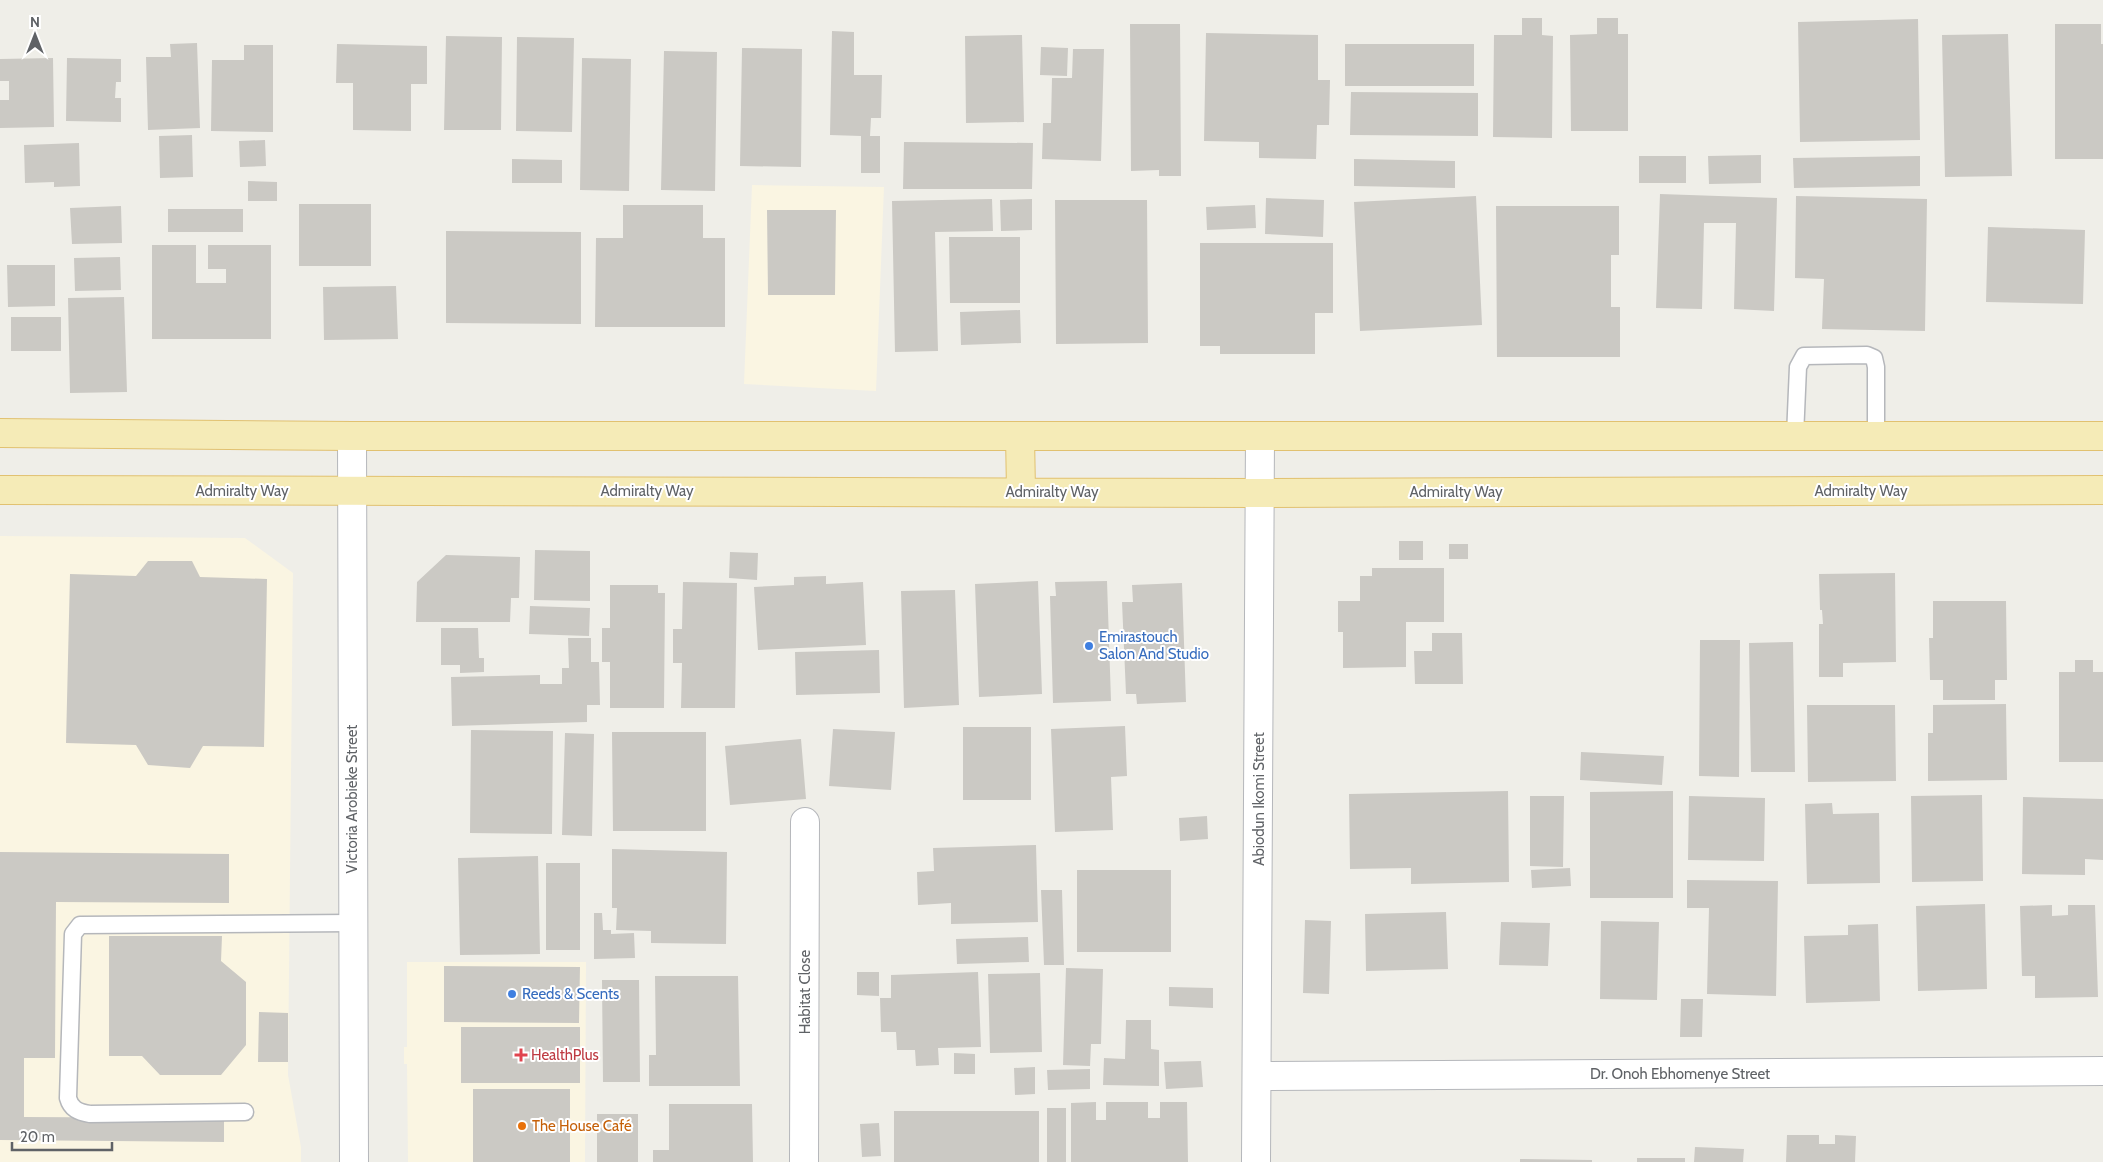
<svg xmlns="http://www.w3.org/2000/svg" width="2103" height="1162" viewBox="0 0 2103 1162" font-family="Cabin,sans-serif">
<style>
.commercial{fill:#faf5e2}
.building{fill:#cbc9c4}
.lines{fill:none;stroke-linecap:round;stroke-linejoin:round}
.service-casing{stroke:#b5b7bb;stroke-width:19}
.minor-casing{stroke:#b5b7bb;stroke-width:30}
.primary-casing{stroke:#e1c170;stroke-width:30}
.service{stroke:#fff;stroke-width:16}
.minor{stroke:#fff;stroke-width:28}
.primary{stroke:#f5ebb7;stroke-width:28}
.shop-dot{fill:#3f7fe0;stroke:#fff;stroke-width:2}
.health-dot{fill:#e0444e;stroke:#fff;stroke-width:2}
.food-dot{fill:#e8710a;stroke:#fff;stroke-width:2}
.labels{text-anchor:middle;stroke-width:4;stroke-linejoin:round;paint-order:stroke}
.street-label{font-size:15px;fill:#5f6266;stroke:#fff}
.shop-label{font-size:15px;fill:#366cbe;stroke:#fff;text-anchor:start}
.health-label{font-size:15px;fill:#be3a42;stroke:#fff;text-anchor:start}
.food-label{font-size:15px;fill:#c56008;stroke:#fff;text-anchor:start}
</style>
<rect width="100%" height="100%" fill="#efeee8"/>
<path class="commercial" d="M752,185L884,187L876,391L744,384Z
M0,536L245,538L293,573L288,1075L301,1147V1162H0Z
M407,962H586L585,1162H408L407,1064H404V1047H407Z"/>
<path class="building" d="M1522,18H1542V35L1553,36L1552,138L1493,137L1494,35H1522Z
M1597,18H1618V34H1628V131H1571L1570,35L1597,34Z
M1918,19L1920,140L1800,142L1798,22Z
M1130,24H1180L1181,176H1159V170L1131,171Z
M2055,24H2101V44H2103V159H2055Z
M832,31L854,32V75H882L881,118H871L870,136H880V173H861V136L830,135Z
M1206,33L1318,35V80H1330L1329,125H1317L1316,159L1259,158V142L1204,141Z
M2008,34L2012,176L1945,177L1942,35Z
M1022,35L1024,122L966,123L965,36Z
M446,36L502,37L501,130H444Z
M517,37L574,38L572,132L516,131Z
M197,43L200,128L148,130L146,57H171L170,44Z
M337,44L427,46V84H411V131L353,130V83H336Z
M1345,44H1474V86H1345Z
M244,45H273V132L211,131L212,60H244Z
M1041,47L1068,48L1067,76L1040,75Z
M742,48L802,49L801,167L740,166Z
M1073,49H1104L1101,161L1042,159L1043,123H1051L1052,78H1072Z
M664,51L717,52L715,191L661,190Z
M53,58L54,127L0,128V100H9V81H0V59Z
M67,58L121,59V82H116L115,98H121V122L66,121Z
M582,58L631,59L629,191L580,190Z
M1351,92L1478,93V136L1350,135Z
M192,135L193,177L160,178L159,136Z
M265,140L266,166L240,167L239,141Z
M904,142L1033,143L1032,189H903Z
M79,143L80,186L54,187V182L25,183L24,145Z
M1761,155V183L1709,184L1708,156Z
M1639,156H1686V183H1639Z
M1920,156V186L1794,188L1793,158Z
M512,159L562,160V183H512Z
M1354,159L1455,161V188L1354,186Z
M248,181L277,182V201H248Z
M1660,194L1777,198L1774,311L1734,309L1736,223H1704L1702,309L1656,308Z
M1476,196L1482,325L1360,331L1354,202Z
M1796,196L1927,199L1925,331L1822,329L1824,279L1795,278Z
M1266,198L1324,200L1323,237L1265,234Z
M992,199L993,231L935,232L938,351L895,352L892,201Z
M1032,199V230L1001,231L1000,200Z
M1055,200H1147L1148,343L1056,344Z
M299,204H371V266H299Z
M623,205H703V238H725V327H595L596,238H623Z
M1255,205L1256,228L1207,230L1206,207Z
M121,206L122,243L72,244L70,208Z
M1496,206H1619V255H1611V307H1620V357H1497Z
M168,209H243V232H168Z
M767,210H836L835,295H768Z
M1988,227L2085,230L2083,304L1986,302Z
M446,231L581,232V324L446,323Z
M949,237H1020V303H950Z
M1200,243H1333V313H1315V354H1220V346H1200Z
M152,245H196V283H226V269H208V245H271V339H152Z
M120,257L121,290L75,291L74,258Z
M7,265H55V306L8,307Z
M396,286L398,339L324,340L323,287Z
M124,297L127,392L70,393L68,298Z
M1020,310L1021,343L961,345L960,312Z
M11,317H61V351H11Z
M1399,541H1423V560H1399Z
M1449,544H1468V559H1449Z
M535,550L590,551V601L534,600Z
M730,552L758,553L757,580L729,578Z
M446,555L520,557L519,598H511L510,622H416L417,582Z
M148,561H192L200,577L267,579L264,747L203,746L190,768L148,765L136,745L66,743L70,574L136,576Z
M1372,568H1444V622H1406V667L1343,668V632H1338V601H1360V576H1372Z
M1895,573L1896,662L1843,663V677H1819V624H1823L1822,610H1820L1819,574Z
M826,576V584L863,582L866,645L758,650L754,587L794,585V577Z
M1038,581L1042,694L979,697L975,584Z
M1107,581L1111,701L1053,703L1050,596H1056L1055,582Z
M683,582L737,583L735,708H681L682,663H673V629H682Z
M1182,583L1186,702L1137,704L1136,694H1126L1122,602H1133L1132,585Z
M610,585H658V593H665L664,708H610V662H602V628H610Z
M955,590L959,705L904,708L901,591Z
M1933,601H2006L2007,680H1995V700H1943V680H1930L1929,638H1933Z
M530,606L590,608L589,636L529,634Z
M441,628H478L479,658H484V672L460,673V665H441Z
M1432,633H1462L1463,684H1415L1414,651H1432Z
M568,638H591V662H599L600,705H587V722L452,726L451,677L540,675V684H562V668H569Z
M1700,640H1740L1739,777L1699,776Z
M1793,642L1795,772H1751L1749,643Z
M879,650L880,693L796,695L795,652Z
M2075,660H2093V672H2103V762H2059V672H2075Z
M2006,704L2007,780L1928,781V733H1933V705Z
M1807,705H1895L1896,781L1808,782Z
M1125,726L1127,776L1111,777L1113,830L1055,832L1051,729Z
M963,727H1031V800H963Z
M833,729L895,732L891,790L829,786Z
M471,730L553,731L552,834L470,833Z
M612,732H706V831H613Z
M565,733L594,734L592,836L562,835Z
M801,739L806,799L730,805L725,746Z
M1581,752L1664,756L1662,785L1580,780Z
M1508,791L1509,882L1411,884V868L1350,869L1349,794Z
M1673,791V898H1590V792Z
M1982,795L1983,881L1912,882L1911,796Z
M1530,796H1564L1563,867L1530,866Z
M1689,796L1765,798L1764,861L1688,860Z
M2023,797L2103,799V860L2085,859V875L2022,874Z
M1832,803L1833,814L1879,813L1880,883L1807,884L1805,804Z
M1207,816L1208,839L1180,841L1179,818Z
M1036,845L1038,922L951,924V903L918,905L917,872L934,871L933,848Z
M612,849L727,852L726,944L651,943V931L616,930L617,908H612Z
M0,852L229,854V903L56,902L55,1058H24V1117L224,1118V1142L0,1140Z
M538,856L540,954L460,955L458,858Z
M546,863H580V950H546Z
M1570,868L1571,886L1532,888L1531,870Z
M1077,870H1171V952H1077Z
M1687,880L1778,881L1776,996L1707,994L1709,908H1687Z
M1041,890H1062L1064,965H1044Z
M1985,904L1987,989L1918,991L1916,906Z
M2052,905V916L2068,915V905H2095L2098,997L2035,998V976H2022L2020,906Z
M1446,912L1448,969L1366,971L1365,914Z
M594,913H602L603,930H611V934L634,933L635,958L594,959Z
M1305,920L1331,921L1329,994L1303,993Z
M1601,921L1659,922L1657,1000L1600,999Z
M1501,922L1550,923L1548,966L1499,965Z
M1878,924L1880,1001L1806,1003L1804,936L1848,935V925Z
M109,936H222L221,961L246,982V1045L221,1075H160L142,1056H109Z
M1028,937L1029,962L957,964L956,939Z
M444,966L580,967L579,1023L444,1022Z
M1066,968L1103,969L1101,1044H1091L1090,1066L1063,1065Z
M857,972H879V996L857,995Z
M978,972L981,1047L938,1048L939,1065L916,1066L915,1050H897L896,1032H881L880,998H891V975Z
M1040,973L1042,1052L990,1053L988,974Z
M655,976H738L740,1086H649V1055H656Z
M602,980H639L640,1082H603Z
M1169,987L1213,988V1008L1169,1006Z
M1681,999H1703L1702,1037H1680Z
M259,1012L288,1013V1062H258Z
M1126,1020H1151V1049L1159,1050V1086L1103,1085L1104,1058L1125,1059Z
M461,1027H580V1083H461Z
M954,1053L975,1054V1074H954Z
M1201,1061L1203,1087L1166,1089L1164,1062Z
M1035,1067V1094L1015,1095L1014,1068Z
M1090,1069V1089L1048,1090L1047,1070Z
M473,1089H570V1162H473Z
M1096,1102V1120H1106V1102H1148V1118H1160V1102H1187L1188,1162H1071V1103Z
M669,1104H752L753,1162H653V1150H669Z
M1047,1108H1066V1162H1047Z
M894,1111H1039V1162H894Z
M597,1114H638V1162H597Z
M879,1123L881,1156L862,1157L860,1124Z
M1787,1135H1819V1144H1835V1135L1856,1136L1855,1162H1786Z
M1695,1147L1744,1149L1743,1162H1694Z
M1637,1158H1685V1162H1637Z
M1520,1159L1592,1160V1162H1520Z"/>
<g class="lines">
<g class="service-casing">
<path id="service" d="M1795,436L1798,367L1804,356L1867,355L1874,358L1876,367V436
M245,1112L90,1114C78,1112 71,1109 68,1098L73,934L80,925L352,923"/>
</g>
<g class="minor-casing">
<path id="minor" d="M352,436L354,1162
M1257,1076L2103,1071
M804,1162L805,822
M1256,1162L1260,436"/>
</g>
<g class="primary-casing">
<path id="primary" d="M0,433L352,436H2103
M1020,436L1021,491
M0,490L1260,493L2103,490"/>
</g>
<use href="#service" class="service"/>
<use href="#minor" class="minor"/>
<use href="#primary" class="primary"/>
</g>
<g class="shop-dot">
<circle cx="1089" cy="646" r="5"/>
<circle cx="512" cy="994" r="5"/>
</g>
<path class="health-dot" d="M518.5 1047.5h5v5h5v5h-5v5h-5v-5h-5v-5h5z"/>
<circle class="food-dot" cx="522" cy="1126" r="5"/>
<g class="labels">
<g class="street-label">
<text x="242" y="496">Admiralty Way</text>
<text x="647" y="496">Admiralty Way</text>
<text x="1861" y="496">Admiralty Way</text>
<text x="1052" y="497">Admiralty Way</text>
<text x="1456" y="497">Admiralty Way</text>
<text transform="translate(352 799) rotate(-90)" y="5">Victoria Arobieke Street</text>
<text transform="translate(1259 799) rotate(-90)" y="5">Abiodun Ikomi Street</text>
<text transform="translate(805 992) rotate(-90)" y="5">Habitat Close</text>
<text x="1680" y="1079">Dr. Onoh Ebhomenye Street</text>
</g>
<g class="shop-label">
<text x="1099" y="642">Emirastouch<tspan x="1099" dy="17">Salon And Studio</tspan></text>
<text x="522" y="999">Reeds &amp; Scents</text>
</g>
<g class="health-label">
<text x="531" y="1060">HealthPlus</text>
</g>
<g class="food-label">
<text x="532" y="1131">The House Café</text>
</g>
</g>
<g transform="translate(35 35)" stroke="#ffffff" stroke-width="4" paint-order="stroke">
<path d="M0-4L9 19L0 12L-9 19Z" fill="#5f6266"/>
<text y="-8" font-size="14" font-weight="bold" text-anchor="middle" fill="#5f6266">N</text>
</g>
<path d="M12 1142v8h100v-8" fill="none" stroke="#5f6266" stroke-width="2.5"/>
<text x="20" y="1142" font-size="15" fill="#5f6266" stroke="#ffffff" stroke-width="4" paint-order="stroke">20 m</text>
</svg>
